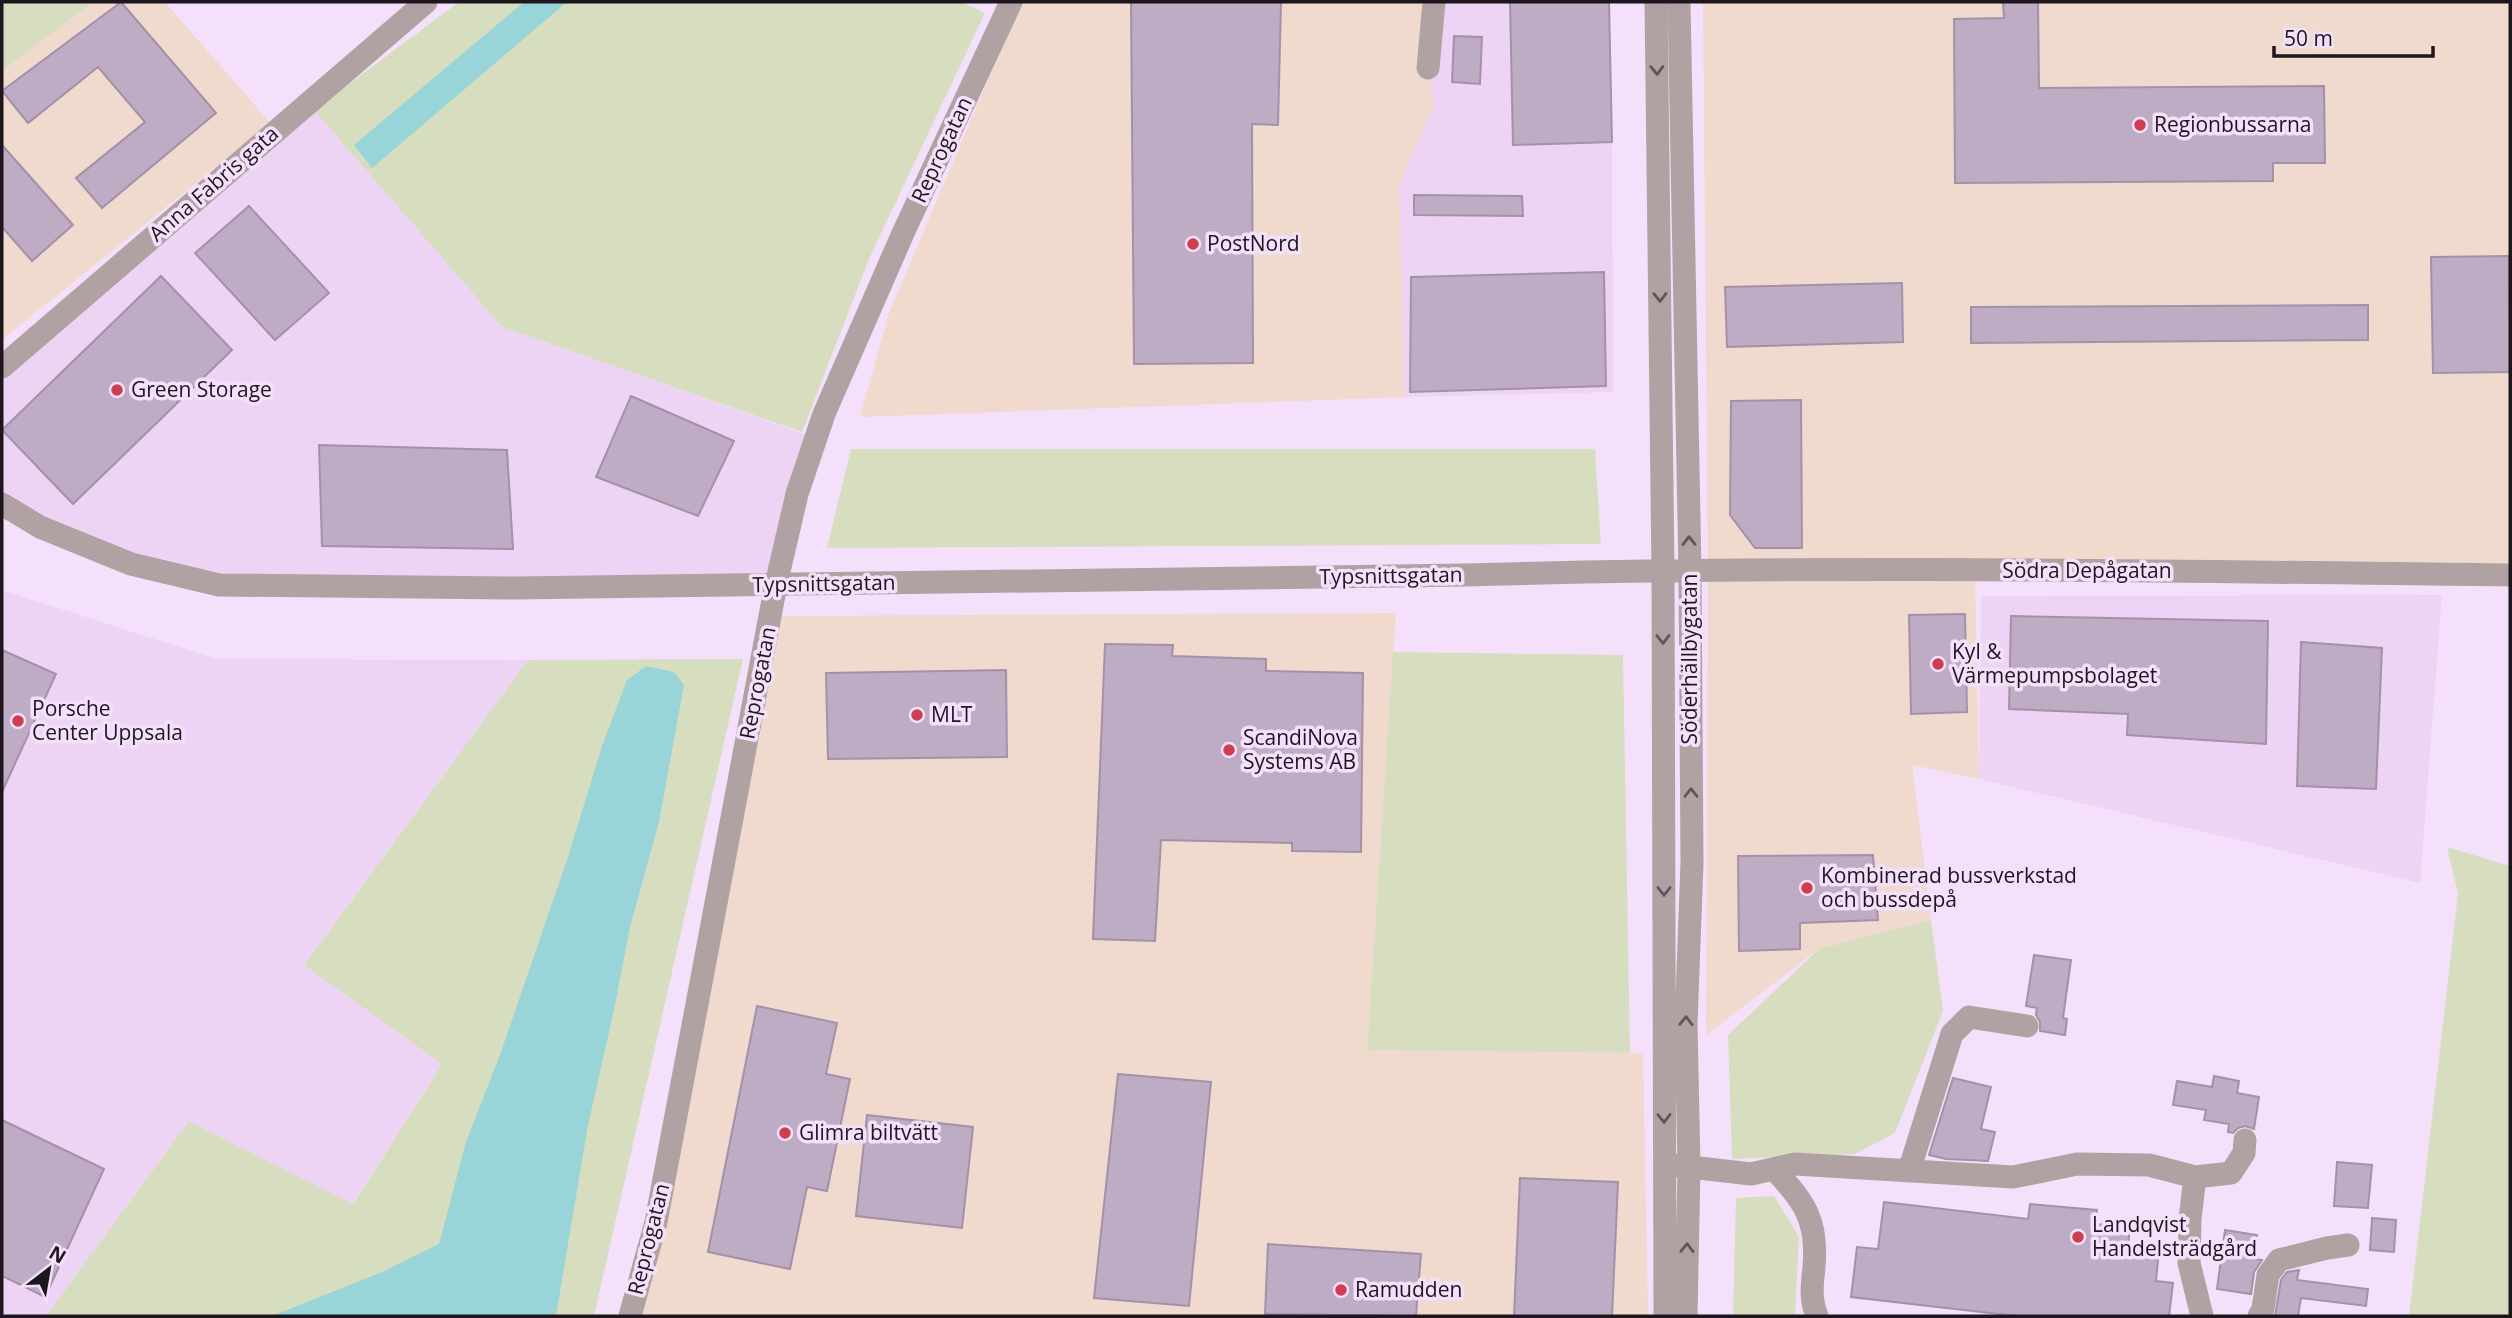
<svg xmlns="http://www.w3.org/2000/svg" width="2512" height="1318" viewBox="0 0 2512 1318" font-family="'Open Sans',sans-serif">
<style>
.built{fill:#edd4f4}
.industrial{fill:#f0d9cd}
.green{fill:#d7debf}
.water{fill:#99d4d8}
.building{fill:#beabc4;stroke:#a491a9;stroke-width:2}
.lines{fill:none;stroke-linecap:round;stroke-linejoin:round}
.minor{stroke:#b0a1a3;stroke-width:23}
.oneway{stroke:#5f555a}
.poi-dot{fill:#ce3d50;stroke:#f4e0fa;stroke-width:2.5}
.labels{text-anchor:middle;stroke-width:7;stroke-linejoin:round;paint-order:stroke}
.poi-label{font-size:21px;fill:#1d161f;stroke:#f4e0fa;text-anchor:start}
.street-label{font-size:21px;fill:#1d161f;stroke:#f4e0fa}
</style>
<rect width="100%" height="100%" fill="#f4e0fa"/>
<path class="built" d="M1434,2H1609L1612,142L1613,392L1405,397L1399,185L1434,105L1428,68Z
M314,110L502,327L816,438L776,584L219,585L2,504V367Z
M2,590L217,659L528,660L304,964L442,1064L352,1204L189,1121L46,1316H2Z
M2442,595L2420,883L1979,779L1981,596Z"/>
<path class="industrial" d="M93,2H165L270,123L2,340V71Z
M1021,2H1434L1428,68L1434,105L1399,185L1405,397L860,417L889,313Z
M1703,2H2510V576L1975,573L1979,779L1912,765L1931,920L1819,949L1706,1035L1708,571Z
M1396,613L1367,1050L1643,1053L1648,1316H630L770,616Z"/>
<path class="green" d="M2,2H93L2,71Z
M459,2H961L985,13L869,259L802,432L502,327L314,110Z
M851,449H1595L1601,544L827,548Z
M1393,652L1623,655L1630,1053L1367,1050Z
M743,659L594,1316H46L189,1121L353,1204L442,1064L304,965L528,660Z
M2447,847L2510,866V1316H2409L2458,894Z
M1931,920L1943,1011L1895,1133L1855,1154L1732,1159L1728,1035L1819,949Z
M1774,1196L1799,1237L1795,1316H1733L1736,1198Z"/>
<path class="water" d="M524,2H567L372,168L354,145Z
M646,666L674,672L684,685L659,822L630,927L614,1010L588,1125L556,1316H272L382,1272L439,1244L466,1142L501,1052L568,857L602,746L627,680Z"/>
<path class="building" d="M121,2L216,113L102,208L76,178L145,122L98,67L28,123L2,91Z
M1131,2H1281L1278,125L1252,124L1253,363L1134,364Z
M1510,2H1609L1612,142L1513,145Z
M2003,2H2038L2039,88L2324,86L2325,163H2273V181L1955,183L1954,19L2004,18Z
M1454,36L1482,37L1480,84L1452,82Z
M2,145L73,225L32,261L2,227Z
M1414,195L1522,196L1523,216L1414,215Z
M249,206L329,293L275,340L195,253Z
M2509,256L2510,372L2433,373L2431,257Z
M1604,272L1606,386L1410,392L1411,277Z
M161,276L232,350L73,504L2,430Z
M1902,283L1903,342L1727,347L1725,287Z
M2368,305V340L1971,343V307Z
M631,396L734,441L698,516L596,477Z
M1801,400L1802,548H1755L1730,515L1731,401Z
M319,445L507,450L513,549L322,546Z
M1965,614L1967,712L1911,714L1909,615Z
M2011,616L2268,621L2266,744L2127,735L2128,714L2009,709Z
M2301,642L2382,648L2376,789L2297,786Z
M1105,644L1173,645L1172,656L1266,659V671L1363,673L1361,852L1292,851V843L1161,840L1155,941L1093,939Z
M2,650L56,674L2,792Z
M1006,670L1007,757L828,759L826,673Z
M1873,855L1878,920L1800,923V949L1739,951L1738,856Z
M2034,955L2071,960L2063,1018L2067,1019L2065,1035L2040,1031V1022L2036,1015L2037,1008L2026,1006Z
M757,1006L837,1023L826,1074L850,1079L827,1191L807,1187L790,1269L708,1252Z
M1118,1074L1211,1082L1189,1306L1094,1298Z
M2214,1076L2239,1081L2237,1093L2259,1097L2254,1129L2245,1126L2238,1128L2233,1133L2228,1132L2229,1124L2204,1120L2206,1110L2173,1105L2177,1081L2212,1087Z
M1953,1078L1991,1087L1981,1129L1995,1132L1988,1161L1946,1159L1929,1155Z
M867,1115L973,1127L962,1228L856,1216Z
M2,1120L104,1169L45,1297L2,1276Z
M2337,1162L2372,1165L2368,1208L2334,1206Z
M1520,1178L1618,1182L1612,1316H1514Z
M1884,1202L2028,1219L2030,1204L2097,1210L2096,1224L2130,1227L2128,1246L2159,1249L2156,1281L2173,1283L2169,1316H2016L1851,1297L1857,1247L1878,1249Z
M2372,1218L2396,1220L2394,1252L2370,1250Z
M2225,1230L2257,1235L2254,1259L2262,1260L2254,1272L2251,1294L2217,1289Z
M1268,1244L1421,1254L1416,1316L1265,1314Z
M2299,1270L2297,1280L2368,1289L2366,1306L2301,1298L2298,1316H2275L2281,1280L2287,1272Z"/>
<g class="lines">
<path class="minor" d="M1656,2L1663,571L1665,1316
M1679,2L1690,571L1692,863L1686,1024L1689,1167L1686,1316
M1428,68L1434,2
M2,367L426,2
M2,504L40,527L131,564L219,585L515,588L1465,575C1813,565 2162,571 2510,575
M1673,1165L1751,1174L1795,1164L2013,1177L2077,1164L2149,1165L2195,1177L2231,1173L2244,1153L2245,1140
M1774,1169C1805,1203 1818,1220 1814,1267C1812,1285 1810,1299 1817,1316
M1909,1171L1952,1034L1969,1017L2027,1026
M2195,1177L2190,1219L2189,1263L2202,1316
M630,1316L656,1222L776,584L797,494L824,414L904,231L1011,2
M2259,1316L2263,1309L2268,1275L2279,1260L2327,1248L2348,1245"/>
</g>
<defs><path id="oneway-chevron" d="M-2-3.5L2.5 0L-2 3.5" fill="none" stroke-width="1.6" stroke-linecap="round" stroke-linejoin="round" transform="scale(1.75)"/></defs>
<g class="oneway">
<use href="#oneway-chevron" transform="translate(1657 70) rotate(89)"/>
<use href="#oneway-chevron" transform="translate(1660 297) rotate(89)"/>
<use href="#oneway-chevron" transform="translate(1689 541) rotate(-91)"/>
<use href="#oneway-chevron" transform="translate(1663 639) rotate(90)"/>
<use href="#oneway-chevron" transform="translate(1691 793) rotate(-90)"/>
<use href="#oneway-chevron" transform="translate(1664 891) rotate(90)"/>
<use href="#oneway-chevron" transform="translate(1686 1021) rotate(-89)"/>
<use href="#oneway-chevron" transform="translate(1664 1118) rotate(89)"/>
<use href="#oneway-chevron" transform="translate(1687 1248) rotate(-89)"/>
</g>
<g class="poi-dot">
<circle cx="2140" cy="125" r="7"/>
<circle cx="1193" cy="244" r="7"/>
<circle cx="117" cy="390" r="7"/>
<circle cx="1938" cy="664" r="7"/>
<circle cx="917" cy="715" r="7"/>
<circle cx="18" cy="721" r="7"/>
<circle cx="1229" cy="750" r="7"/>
<circle cx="1807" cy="888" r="7"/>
<circle cx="785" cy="1133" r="7"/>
<circle cx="2078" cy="1237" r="7"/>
<circle cx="1341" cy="1290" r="7"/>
</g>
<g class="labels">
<g class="poi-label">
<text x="2154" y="132">Regionbussarna</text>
<text x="1207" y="251">PostNord</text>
<text x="131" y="397">Green Storage</text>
<text x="1952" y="659">Kyl &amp;<tspan x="1952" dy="24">Värmepumpsbolaget</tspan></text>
<text x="32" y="716">Porsche<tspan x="32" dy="24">Center Uppsala</tspan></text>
<text x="931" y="722">MLT</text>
<text x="1243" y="745">ScandiNova<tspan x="1243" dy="24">Systems AB</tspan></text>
<text x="1821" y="883">Kombinerad bussverkstad<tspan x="1821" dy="24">och bussdepå</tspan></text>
<text x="799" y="1140">Glimra biltvätt</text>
<text x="2092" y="1232">Landqvist<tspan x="2092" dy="24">Handelsträdgård</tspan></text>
<text x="1355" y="1297">Ramudden</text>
</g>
<g class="street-label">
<text transform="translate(942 150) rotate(-65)" y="7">Reprogatan</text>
<text transform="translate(214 184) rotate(-41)" y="7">Anna Fabris gata</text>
<text x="2087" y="578">Södra Depågatan</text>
<text transform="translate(1391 576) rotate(-1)" y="7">Typsnittsgatan</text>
<text transform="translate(824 584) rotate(-1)" y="7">Typsnittsgatan</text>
<text transform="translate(1690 659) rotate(-90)" y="7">Söderhällbygatan</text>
<text transform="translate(758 683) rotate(-79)" y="7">Reprogatan</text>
<text transform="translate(649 1239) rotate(-76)" y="7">Reprogatan</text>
</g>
</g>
<rect width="2512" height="1318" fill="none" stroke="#1d161f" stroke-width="7"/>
<g transform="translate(49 1269) rotate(31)" stroke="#f4e0fa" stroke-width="5" paint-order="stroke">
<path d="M0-5L12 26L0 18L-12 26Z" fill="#1d161f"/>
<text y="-10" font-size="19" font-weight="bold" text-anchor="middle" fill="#1d161f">N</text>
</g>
<path d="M2274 46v10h159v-10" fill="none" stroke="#1d161f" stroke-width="3.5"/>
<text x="2284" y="46" font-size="21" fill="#1d161f" stroke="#f4e0fa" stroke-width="5" paint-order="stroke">50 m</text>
</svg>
